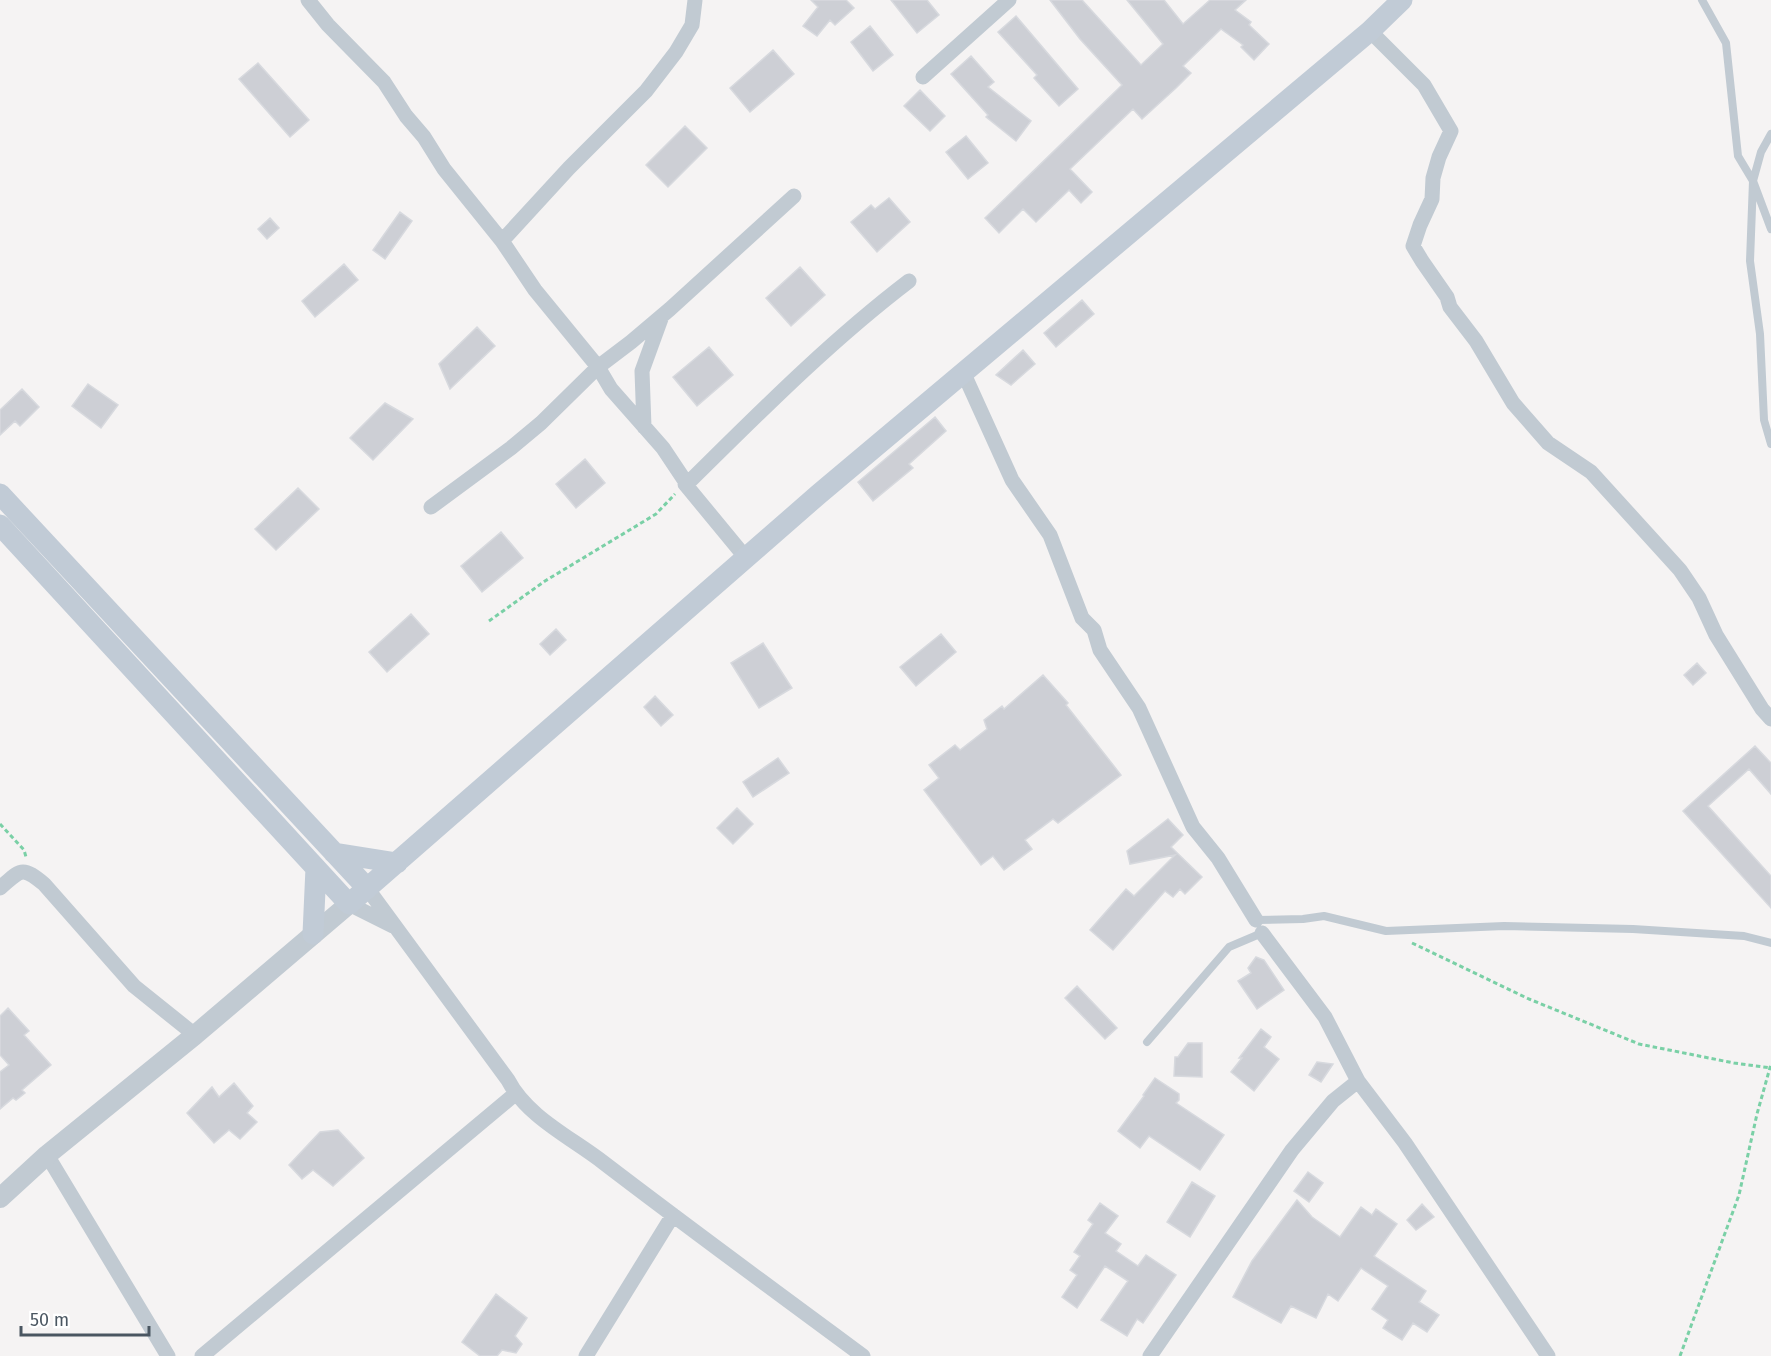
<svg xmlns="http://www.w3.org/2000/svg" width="1771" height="1356" viewBox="0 0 1771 1356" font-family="'Fira Sans',sans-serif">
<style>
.building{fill:#cdcfd5;stroke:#d7d9de;stroke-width:1.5}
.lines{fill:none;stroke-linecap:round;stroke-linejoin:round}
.path{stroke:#7ad0a6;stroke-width:3;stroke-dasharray:4.5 3;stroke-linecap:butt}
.service{stroke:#c1cad2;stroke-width:8}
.minor{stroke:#c1cad2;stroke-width:15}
.tertiary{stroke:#c1cad2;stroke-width:20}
.secondary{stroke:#c1cbd6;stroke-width:21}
</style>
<rect width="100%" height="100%" fill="#f5f3f3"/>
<path class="building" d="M811,0H846L854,8L835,25L830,20L817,36L803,26L818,7Z
M891,0H927L939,15L917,33Z
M1050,0H1082L1141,65L1163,44L1127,0H1164L1183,24L1210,0H1246L1235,10L1251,22L1249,25L1269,44L1254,60L1241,47L1243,45L1221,29L1183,66L1191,73L1176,88L1142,119L1133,109L1070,169L1092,192L1081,203L1069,190L1036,222L1023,209L999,233L985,218L1122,85L1080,39Z
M1016,16L1078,89L1059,106L1034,78L1037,75L998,32Z
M870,26L893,55L873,71L851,42Z
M773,50L794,74L750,112L730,88Z
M971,56L994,82L988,87L1031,121L1016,141L986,117L988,115L951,74Z
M258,63L309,120L290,137L239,79Z
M920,90L945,116L930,131L904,106Z
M685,126L707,148L668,187L646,165Z
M966,136L988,163L968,179L946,152Z
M889,198L910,222L877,252L851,222L871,205L875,209Z
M400,212L412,221L385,259L373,250Z
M270,218L279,228L267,239L258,229Z
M344,264L358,280L315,317L302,301Z
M800,267L825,295L791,326L766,298Z
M1082,300L1094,314L1056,347L1044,333Z
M477,327L495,346L450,389L439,364Z
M709,347L733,375L697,406L673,377Z
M1023,350L1035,364L1011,385L996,375Z
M88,384L118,405L101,428L72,406Z
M22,389L39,407L20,426L15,421L0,435V410Z
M385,403L413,419L373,460L350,438Z
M935,417L946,431L909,464L913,468L873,501L858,482Z
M585,459L605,483L576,508L556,484Z
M298,488L319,509L276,550L255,529Z
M501,532L523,558L482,592L461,566Z
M411,614L429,634L387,672L369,652Z
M556,629L566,640L550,655L540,644Z
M941,634L956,652L916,686L900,667Z
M763,643L792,688L759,708L731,663Z
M1697,663L1706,673L1693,685L1684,675Z
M1043,675L1068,703L1066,705L1121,775L1058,823L1053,819L1025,840L1032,849L1004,870L993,856L981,865L924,790L939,778L929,765L955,745L960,750L987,729L984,720L1002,706L1004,709Z
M655,696L673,715L661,726L644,707Z
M1755,746L1771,763V794L1749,769L1708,806L1771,876V908L1683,811Z
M778,758L789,773L753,797L743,782Z
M737,808L753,824L733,844L717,828Z
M1168,819L1183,835L1171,847L1202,877L1185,894L1180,889L1173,897L1165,891L1113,950L1090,930L1126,889L1134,896L1175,855L1130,864L1127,851Z
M1256,957L1264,960L1284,990L1257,1009L1238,981L1251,973L1248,968Z
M1077,986L1117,1028L1105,1039L1065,998Z
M8,1008L29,1031L24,1035L51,1065L22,1090L25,1093L16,1100L13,1098L0,1109V1072L9,1065L0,1055V1016Z
M1261,1029L1271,1037L1264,1047L1279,1059L1254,1091L1231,1072L1242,1058H1239Z
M1188,1043H1202V1077L1174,1076L1175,1057H1178Z
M1317,1062L1333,1064L1321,1082L1309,1075Z
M1155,1078L1179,1094V1100L1176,1103L1224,1135L1200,1170L1149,1136L1140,1148L1118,1131L1144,1096L1143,1095Z
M234,1083L253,1106L247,1113L257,1122L240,1139L229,1130L214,1143L187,1113L212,1087L219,1097Z
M338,1130L364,1158L333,1186L313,1170L302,1179L289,1165L320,1132Z
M1308,1172L1323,1183L1309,1202L1294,1191Z
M1192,1182L1215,1196L1190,1237L1167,1222Z
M1297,1200L1312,1217L1340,1237L1361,1207L1372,1215L1376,1209L1397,1224L1374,1256L1426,1291L1419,1302L1439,1315L1427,1332L1413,1323L1402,1340L1383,1328L1388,1320L1372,1309L1388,1286L1361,1268L1338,1301L1328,1294L1316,1318L1291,1306L1281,1323L1233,1297L1252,1261Z
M1100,1203L1118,1216L1105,1233L1121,1244L1116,1251L1138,1266L1146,1255L1176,1275L1143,1323L1137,1319L1127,1336L1101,1320L1128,1281L1105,1266L1077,1308L1062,1297L1077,1275L1070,1270L1080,1256L1074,1252L1093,1224L1088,1220Z
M1422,1204L1434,1217L1416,1230L1407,1220Z
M496,1294L527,1318L515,1336L522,1344L516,1353L502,1350L497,1356H480L462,1342Z"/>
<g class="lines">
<path class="path" d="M489,621L545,581L656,514L675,494
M0,824L24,850L26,857
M1412,943L1529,999L1639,1044L1734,1063L1771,1068
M1680,1356L1739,1195L1757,1114L1771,1064"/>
<path class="service" d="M1702,0L1726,43L1738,156L1753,181L1771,229
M1771,134L1761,152L1753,181L1750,261L1760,334L1764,420L1771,444
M1257,922L1256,920L1303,919L1324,916L1386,931L1504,926L1633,929L1744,936L1771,943
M1147,1042L1229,947L1262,933"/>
<path class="minor" d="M308,0L328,25L384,82L406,116L424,137L444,169L502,241L535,290L598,367L611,389L663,448L687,484H685L746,558
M1370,31L1424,85L1451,131L1439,157L1433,178L1432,199L1420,225L1413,246L1422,261L1447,297L1450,307L1476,341L1513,403L1548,443L1591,472L1680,570L1699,598L1716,635L1762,709L1771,719
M923,77L1009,0
M502,241L569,168L646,91L676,52L692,25L695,0
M964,374L1012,480L1050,535L1082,618L1094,630L1100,650L1139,708L1193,827L1218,858L1256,920
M644,427L642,371L662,316
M687,484C758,414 829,342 909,281
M431,507L511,448L541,423L598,367L631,342L670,309L794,196
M0,888C21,870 21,865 44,884L134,986L195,1035
M367,888L508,1080C527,1117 572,1138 604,1163C689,1228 776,1292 863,1356
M349,904L393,926
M1262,933L1325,1017L1358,1081
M47,1155L168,1356
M202,1356L515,1094
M586,1356L673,1215
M1150,1356L1292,1150L1333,1101L1358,1081L1405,1143L1548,1356"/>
<path class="tertiary" d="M0,1198L47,1155L195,1035L349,904"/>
<path class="secondary" d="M0,494L367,888
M0,525L349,904L819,494L1370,31L1402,0
M334,853L397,863
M313,934L316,868"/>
</g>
<path d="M21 1326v9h128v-9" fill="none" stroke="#4a5661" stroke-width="3"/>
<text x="30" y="1326" font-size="18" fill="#4a5661" stroke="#ffffff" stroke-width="4.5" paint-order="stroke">50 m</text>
</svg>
